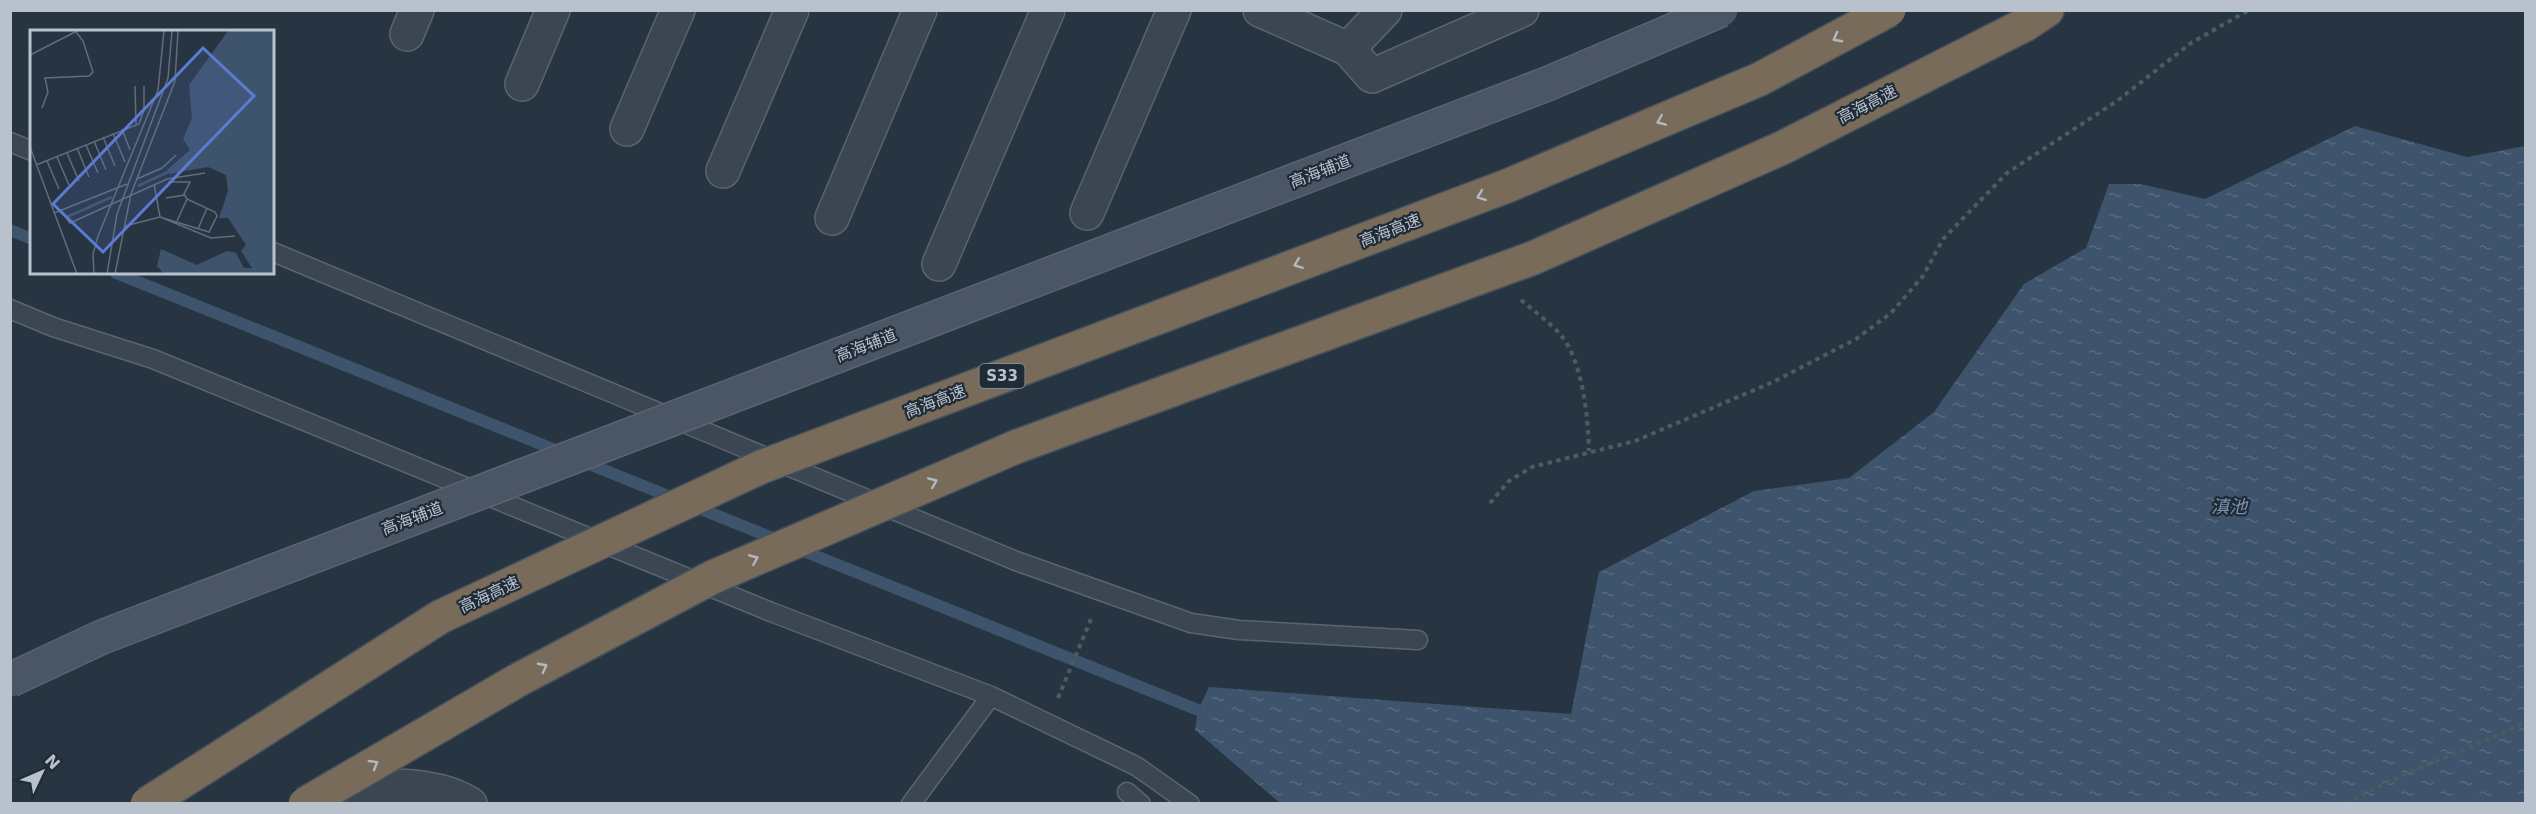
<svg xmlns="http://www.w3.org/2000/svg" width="2536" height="814" viewBox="0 0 2536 814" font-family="'DejaVu Sans','Noto Sans SC',sans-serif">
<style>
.water{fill:url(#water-ripples)}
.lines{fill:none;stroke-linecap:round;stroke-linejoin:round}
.stream{stroke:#3e536c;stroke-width:12}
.lane-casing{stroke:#5a6470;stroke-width:21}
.street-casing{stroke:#5a6470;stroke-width:36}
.highway-casing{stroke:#46515d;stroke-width:36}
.path{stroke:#485f60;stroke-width:4;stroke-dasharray:4.5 4.5;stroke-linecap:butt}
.lane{stroke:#3c4653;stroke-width:18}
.street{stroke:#3c4653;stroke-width:33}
.highway{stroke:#796b59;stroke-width:33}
.secondary-bridge-casing{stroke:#5a6470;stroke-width:36;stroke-linecap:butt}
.highway-bridge-casing{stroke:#46515d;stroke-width:36;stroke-linecap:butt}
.secondary-bridge{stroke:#4a5666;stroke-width:33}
.highway-bridge{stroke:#796b59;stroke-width:33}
.oneway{stroke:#b3b9c0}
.labels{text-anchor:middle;stroke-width:4.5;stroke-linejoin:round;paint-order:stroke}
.shield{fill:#202b38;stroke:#8b95a0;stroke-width:1.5}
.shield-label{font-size:15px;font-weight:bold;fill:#b9c2cc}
.street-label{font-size:16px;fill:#b9c2cc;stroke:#202b38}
.water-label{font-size:18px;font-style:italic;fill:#7a94af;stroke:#202b38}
.inset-river{fill:none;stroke:#3e536c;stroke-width:3}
.inset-road{fill:none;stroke:#616d7a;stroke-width:1.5}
.view{fill:#5b7cd3;fill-opacity:0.15;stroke:#5b7cd3;stroke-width:3}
.inset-edge{fill:none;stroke:#b9c2cc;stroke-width:3}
</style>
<defs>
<pattern id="water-ripples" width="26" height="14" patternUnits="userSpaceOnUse" patternTransform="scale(1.5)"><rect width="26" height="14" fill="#3e536c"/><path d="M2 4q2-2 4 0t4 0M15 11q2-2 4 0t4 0" fill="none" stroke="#586a80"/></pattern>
</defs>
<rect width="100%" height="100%" fill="#273543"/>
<path class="water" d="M2355,126L2467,157L2525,146V803H1280L1195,730L1198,710L1209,687L1571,714L1599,572L1754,491L1849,478L1934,412L2024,284L2086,248L2109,184H2141L2205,199Z"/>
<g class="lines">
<path class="stream" d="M10,230L32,239
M116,273L563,453
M579,460L780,541
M796,548L1198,710"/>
<g class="lane-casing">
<path id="lane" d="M10,142L32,151
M273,252L1016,561L1191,623L1239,630L1418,640
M10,309L53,327L153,359L771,612L991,696L1136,766L1190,804
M1127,792L1141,804
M911,804L991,696"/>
</g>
<g class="street-casing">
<path id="street" d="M1260,10L1348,49L1372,76L1522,10
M407,34L417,10
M1348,49L1385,10
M522,84L553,10
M627,129L678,10
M723,171L792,10
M1087,213L1174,10
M832,218L920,10
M939,264L1048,10
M338,804C372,778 436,783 470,804"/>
</g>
<g class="highway-casing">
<path id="highway" d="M2026,24L2047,10"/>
</g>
<path class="path" d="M1521,300C1534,311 1549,322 1560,334C1583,361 1588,417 1589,451
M1490,503L1509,481L1532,467L1635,441L1773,382L1856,339L1891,313L1923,276L1943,239L2007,173L2117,101L2191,43L2249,10
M1058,698L1091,619
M2346,804C2404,771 2466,751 2526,722"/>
<use href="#lane" class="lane"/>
<use href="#street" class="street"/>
<use href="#highway" class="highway"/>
<g class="secondary-bridge-casing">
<path id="secondary-bridge" d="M10,680L102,637L1547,84L1721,10"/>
</g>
<g class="highway-bridge-casing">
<path id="highway-bridge" d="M147,804L440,617L761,467L1507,186L1760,79L1889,10
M305,804L518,680L713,577L1018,446L1533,258L1782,148L2026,24"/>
</g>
<use href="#secondary-bridge" class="secondary-bridge"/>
<use href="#highway-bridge" class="highway-bridge"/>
</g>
<defs><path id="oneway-chevron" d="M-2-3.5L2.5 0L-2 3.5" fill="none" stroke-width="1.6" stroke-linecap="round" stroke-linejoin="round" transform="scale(1.5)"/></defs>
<g class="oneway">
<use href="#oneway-chevron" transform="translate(1837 38) rotate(152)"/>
<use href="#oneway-chevron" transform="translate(1661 121) rotate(157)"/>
<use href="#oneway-chevron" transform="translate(1481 196) rotate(159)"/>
<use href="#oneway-chevron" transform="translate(1298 264) rotate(159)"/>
<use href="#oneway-chevron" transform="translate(933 482) rotate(-23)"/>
<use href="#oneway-chevron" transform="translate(754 559) rotate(-23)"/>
<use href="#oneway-chevron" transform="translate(543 667) rotate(-28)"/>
<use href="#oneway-chevron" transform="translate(374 764) rotate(-30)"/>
</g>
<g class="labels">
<rect class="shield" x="979.5" y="364" width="45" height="24" rx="4.5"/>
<g class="shield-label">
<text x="1002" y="381">S33</text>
</g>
<g class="street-label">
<text transform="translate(1867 104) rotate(-27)" y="6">高海高速</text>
<text transform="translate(1320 171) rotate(-21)" y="6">高海辅道</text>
<text transform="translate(1390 230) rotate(-21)" y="6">高海高速</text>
<text transform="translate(866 345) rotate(-21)" y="6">高海辅道</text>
<text transform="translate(935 401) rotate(-21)" y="6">高海高速</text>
<text transform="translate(412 518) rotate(-21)" y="6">高海辅道</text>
<text transform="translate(489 594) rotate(-25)" y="6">高海高速</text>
</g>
<g class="water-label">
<text x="2229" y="513">滇池</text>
</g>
</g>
<g transform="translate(30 30)">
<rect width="244" height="244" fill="#273543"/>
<path d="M198,1H244V244H134L127,236L131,219L167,235L197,221L206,223L214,238H222L211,221L216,215L198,188H189L198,161L196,145L178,137L139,144L137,140L160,120L153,109L162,88L159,55Z" fill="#3e536c"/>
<path class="inset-river" d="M108,156L138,142M37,187L82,167"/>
<path class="inset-road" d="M0,25L47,1M105,56L106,94M12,78L18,62L15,48L59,46L63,42L53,11L46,2M92,99L100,120M83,103L95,132M73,107L85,136M64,111L76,140M56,115L68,143M0,117L47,244M47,118L59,147M37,123L49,151M27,127L39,155M17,131L29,159M6,135L109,94L114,80V56M107,149L132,138L146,125M138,152H160L154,164L157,169M124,154L130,187L181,208L205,206M136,168L155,165M32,182L40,193L137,149L175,143M24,183L97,154M95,196L130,187L179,202L187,186L185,182L157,169L147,191M168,199L177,178M64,244L63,224L68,206L128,60L134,1M77,244L87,184L138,48L142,1M85,244L101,164L145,51L148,1"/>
<path class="view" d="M173,18L224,66L73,222L23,174Z"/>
<rect width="244" height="244" class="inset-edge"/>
</g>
<rect width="2536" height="814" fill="none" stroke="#b9c2cc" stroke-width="24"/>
<g transform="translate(42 772) rotate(46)" stroke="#202b38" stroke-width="4.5" paint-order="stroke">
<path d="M0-4.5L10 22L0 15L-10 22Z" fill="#b9c2cc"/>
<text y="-9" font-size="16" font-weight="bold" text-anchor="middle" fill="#b9c2cc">N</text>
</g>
</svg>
